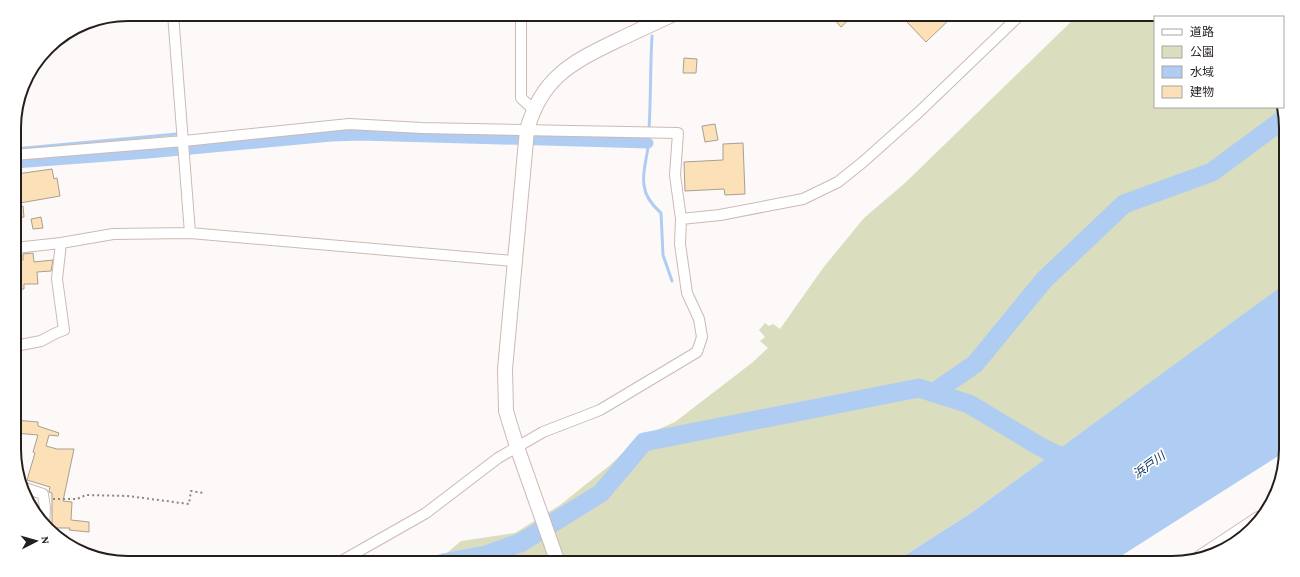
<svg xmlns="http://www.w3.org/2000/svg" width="1300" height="577" viewBox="0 0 1300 577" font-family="'Crimson Pro','Noto Sans JP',serif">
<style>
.green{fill:#daddbe}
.water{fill:#afcdf2}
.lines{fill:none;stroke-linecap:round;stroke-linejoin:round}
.stream{stroke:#afcdf2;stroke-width:3}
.canal{stroke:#afcdf2;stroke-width:11}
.river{stroke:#afcdf2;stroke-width:19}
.building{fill:#fce0b7;stroke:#a99f92}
.street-casing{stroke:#ccbab3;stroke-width:12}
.secondary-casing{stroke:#ccbab3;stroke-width:16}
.path{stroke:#8c8785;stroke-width:2;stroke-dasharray:2 3;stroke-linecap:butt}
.street{stroke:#fff;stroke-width:10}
.secondary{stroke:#fff;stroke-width:14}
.labels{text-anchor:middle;stroke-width:3.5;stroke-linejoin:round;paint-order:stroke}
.water-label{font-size:12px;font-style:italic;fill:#0a3663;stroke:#fff}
.rim{fill:none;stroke:#251f1c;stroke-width:2}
</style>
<rect width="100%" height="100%" fill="#fdf9f8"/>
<path class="green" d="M1079,14H1172L1187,17H1155V107H1282L1285,113L1286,283L1281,288L971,513L893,563H435L461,541L515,533L560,505L609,466L640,437L675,422L753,362L768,348L760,341L765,337L759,330L765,323L769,326L773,324L780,329L823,268L864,218L905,183Z"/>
<path class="water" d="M1286,283V451L1110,563H893L971,513Z"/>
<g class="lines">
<path class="stream" d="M652,36C650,72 651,109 648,146C647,159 642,171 644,185C645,196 653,206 661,213L663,255L672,281
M18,108L20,149
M14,149L177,134"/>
<path class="canal" d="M14,163L148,153L331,136L360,135L648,143"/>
<path class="river" d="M933,393L975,364L1044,280L1124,204L1212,172L1285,118
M443,563L486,555L522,542L601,493L644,442L919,388L969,404L1039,446L1077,465"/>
</g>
<path class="building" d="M829,14H855L841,27Z
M915,14H955L926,42L907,22Z
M684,58L697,59L696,73H683Z
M715,124L718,140L705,142L702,126Z
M743,143L745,194L725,195L724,189L685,191L684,162L723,160V144Z
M52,169L54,179L57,178L60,196L20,203L17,174Z
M23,206L24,217L16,218L15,207Z
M41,217L43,228L33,229L31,219Z
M33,253L34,262L53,260L51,271L37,272L38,284H24V289H15V260H23V254Z
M15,420L38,422V426L59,433L58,436L49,435L46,446L57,449H74L63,501L72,502L71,520L89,522V532L69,530L70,528H52V493L49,492L50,487L27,480L35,453L33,452L38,435L15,433Z"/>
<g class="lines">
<g class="street-casing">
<path id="street" d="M173,14L190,233
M521,14V98L534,110
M14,155L184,141L349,124L422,128L678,133L675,175L681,219L680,244L687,293L699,319L702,337L697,352L600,410L543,432L498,458L426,513L338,563
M681,219L720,215L803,199L838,182L863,162L919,112L1021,14
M15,248L61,243L113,234L190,233L514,261
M15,346L41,341L56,333L64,330L57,279L61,243
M25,488L43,494L45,508L44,524
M1199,556L1258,517"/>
</g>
<g class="secondary-casing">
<path id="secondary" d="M558,563L517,447L506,411L505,369L527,130C541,79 570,63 616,41C635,32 654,23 674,14"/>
</g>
<path class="path" d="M53,499H77L86,495L128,496L189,504L191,491L204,493"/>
<use href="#street" class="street"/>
<use href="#secondary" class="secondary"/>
</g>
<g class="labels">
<g class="water-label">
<text transform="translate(1149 465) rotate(-36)" y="4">浜戸川</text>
</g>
</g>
<path d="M0 0H1300V577H0ZM128 21H1172A107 107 0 0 1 1279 128V449A107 107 0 0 1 1172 556H128A107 107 0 0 1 21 449V128A107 107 0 0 1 128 21Z" fill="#fff" fill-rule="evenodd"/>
<path class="rim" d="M128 21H1172A107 107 0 0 1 1279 128V449A107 107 0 0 1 1172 556H128A107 107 0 0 1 21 449V128A107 107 0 0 1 128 21Z"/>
<rect x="1154" y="16" width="130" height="92" fill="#ffffff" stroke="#a8a5a4"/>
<rect x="1162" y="29" width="20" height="6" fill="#ffffff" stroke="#a8a5a4"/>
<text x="1190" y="36" font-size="12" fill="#251f1c">道路</text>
<rect x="1162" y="46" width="20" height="12" fill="#daddbe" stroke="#a8a5a4"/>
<text x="1190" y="56" font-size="12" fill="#251f1c">公園</text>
<rect x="1162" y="66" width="20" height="12" fill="#afcdf2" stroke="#a8a5a4"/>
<text x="1190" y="76" font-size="12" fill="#251f1c">水域</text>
<rect x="1162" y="86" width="20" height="12" fill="#fce0b7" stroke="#a8a5a4"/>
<text x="1190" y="96" font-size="12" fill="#251f1c">建物</text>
<g transform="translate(36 541) rotate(84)" stroke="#ffffff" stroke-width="3" paint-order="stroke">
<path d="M0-3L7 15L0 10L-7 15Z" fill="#251f1c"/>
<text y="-6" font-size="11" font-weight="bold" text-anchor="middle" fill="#251f1c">N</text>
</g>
</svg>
